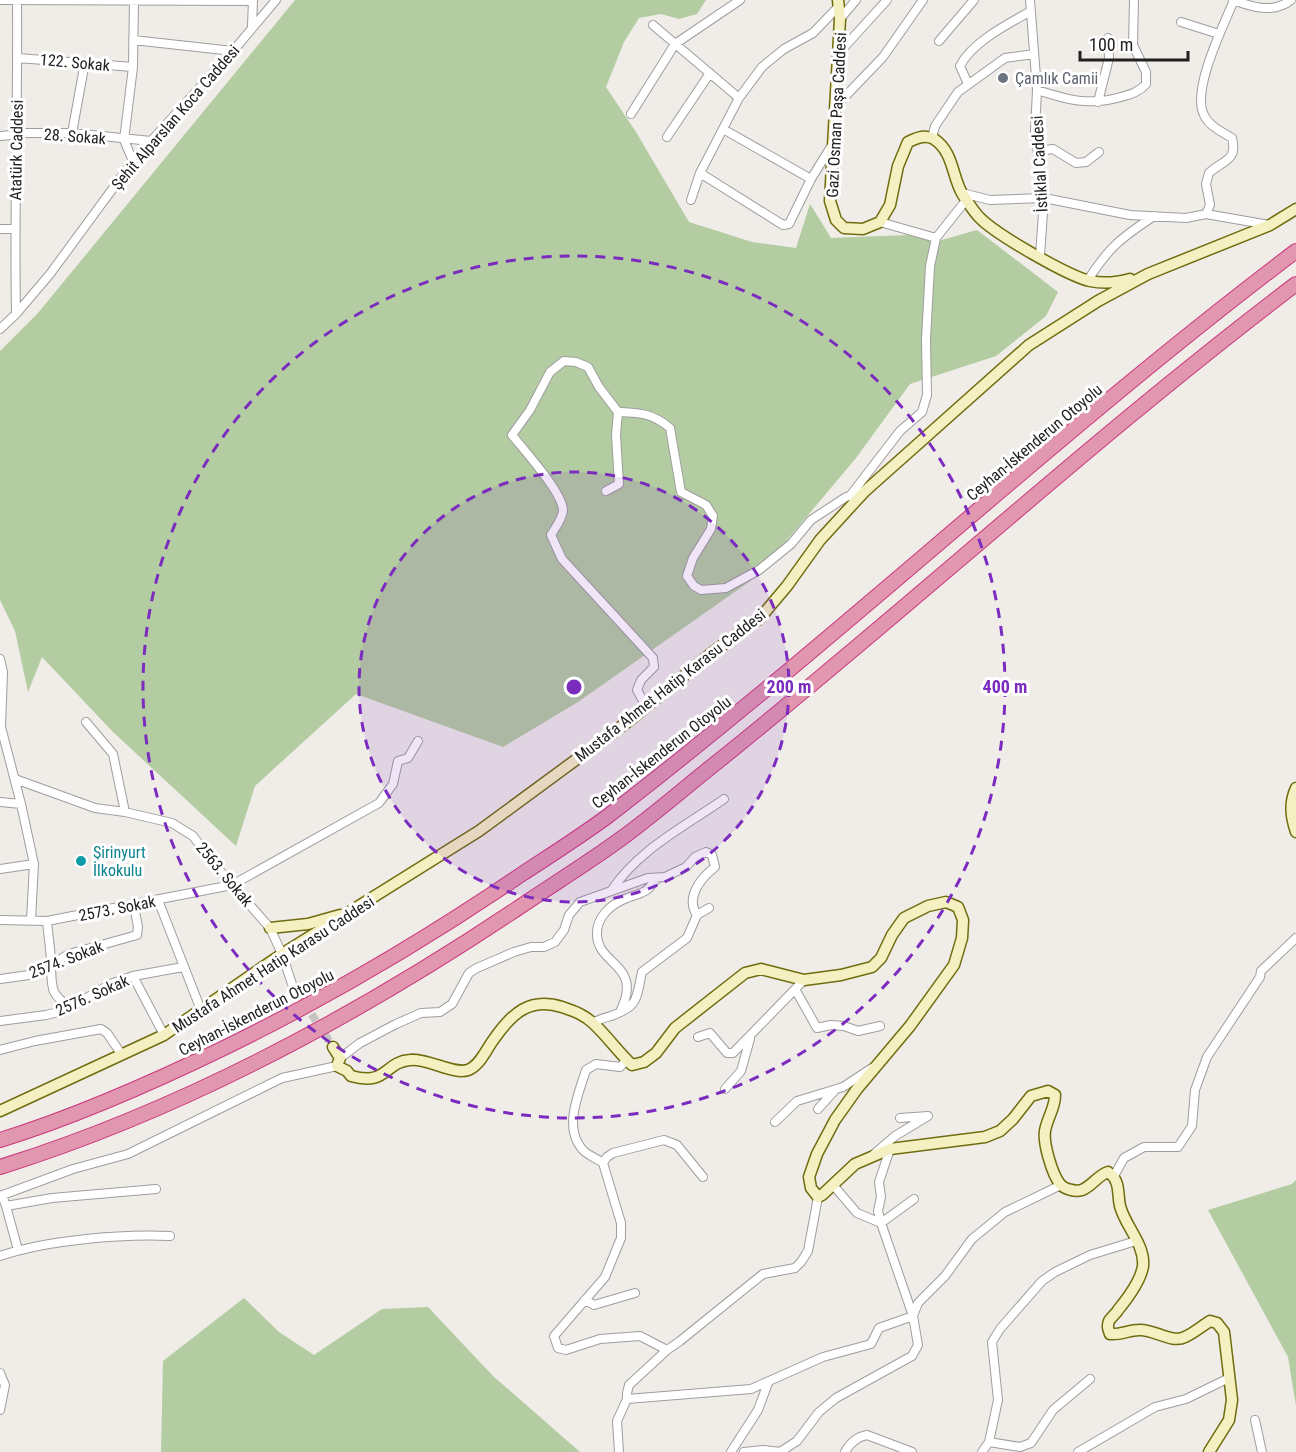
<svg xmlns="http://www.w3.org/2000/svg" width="1296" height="1452" viewBox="0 0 1296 1452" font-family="'Roboto Condensed',sans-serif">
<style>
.forest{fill:#b3cca1}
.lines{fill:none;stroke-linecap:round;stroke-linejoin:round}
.street-tunnel{stroke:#c7c3c0;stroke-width:8;stroke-dasharray:8 4;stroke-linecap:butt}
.street-casing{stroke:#9e9e9e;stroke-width:10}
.secondary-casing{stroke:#706d0f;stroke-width:13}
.highway-casing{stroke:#cc377f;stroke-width:16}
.street{stroke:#fff;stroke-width:8}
.secondary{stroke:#f5f0c2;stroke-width:10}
.highway{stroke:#e097af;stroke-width:14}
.ring{fill:none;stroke:#7b2cbf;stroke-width:3;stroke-dasharray:10 8}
.worship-dot{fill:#6b7280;stroke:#fff;stroke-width:2}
.culture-dot{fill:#0f9aa8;stroke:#fff;stroke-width:2}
.labels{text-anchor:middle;stroke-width:6;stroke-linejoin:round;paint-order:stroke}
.street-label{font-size:16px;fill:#212121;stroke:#fff}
.worship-label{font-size:16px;fill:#5b616d;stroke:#fff;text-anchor:start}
.culture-label{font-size:16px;fill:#0d838f;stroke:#fff;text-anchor:start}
.centre{fill:#7b2cbf;stroke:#fff;stroke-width:3}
.ring-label{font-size:18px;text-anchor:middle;font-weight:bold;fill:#7b2cbf;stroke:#fff;stroke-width:6;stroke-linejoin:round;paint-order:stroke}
</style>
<rect width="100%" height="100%" fill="#f0ece8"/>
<path class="forest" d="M295,0H706L697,14L679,19L661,14L639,18L624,42L606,87L636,132L689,222L752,242L796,248L810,204L831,238L908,235L938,241L977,230L1058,292L1046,316L996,356L910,384L856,458L756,577L578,702L503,747L356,694L255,786L236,846L113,732L42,657L28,692L15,631L0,600V351L38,313Z
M1296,1180V1406L1288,1357L1208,1210L1292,1184Z
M244,1298L279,1332L314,1355L382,1309L428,1307L493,1376L580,1452H161L163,1361Z"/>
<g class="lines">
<path class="street-tunnel" d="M292,984L333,1047"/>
<g class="street-casing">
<path id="street" d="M0,0L253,1
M1030,0L1037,90L1035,131L1044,198L1040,256
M1233,0C1252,7 1273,14 1291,0
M840,19L856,0
M1181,22L1219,34
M653,25L739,98
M252,26L253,0
M133,40L233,51
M939,41L974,0
M838,54L887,0
M18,58L133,67
M968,84L960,66C972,42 1008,24 1031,11
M1037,90C1068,100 1089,106 1121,97C1131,94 1139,92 1146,84V72L1133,45L1134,0
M1098,102L1109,58L1108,38
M835,107L883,57L923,0
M631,114L675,44L740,0
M723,129L811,179
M72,133L85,62
M0,136L12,135L17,133H72L151,141
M667,137L710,73
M932,138L935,126L958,92L1005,58L1034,54
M1038,151L1053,149L1076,163L1086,162L1099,152
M133,161L124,140L133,67L134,0
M700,173L783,225L789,224L811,179L832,145
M962,193L990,200L1044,198L1130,215L1186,218L1206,214L1210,205L1206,184L1209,173C1223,160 1238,161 1232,138C1222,132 1209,126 1204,115C1191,90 1224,25 1234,0
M691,200L700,173L739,98L762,67L784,49L813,33L839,6
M1206,214L1269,225
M880,222L936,238
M0,229H14
M1088,280C1109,247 1121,238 1154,216
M16,314C14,210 18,105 17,0
M0,329L16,314L50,274L133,161L233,51L276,0
M606,491L619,484L616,435L618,412
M850,496L900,431L922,412L927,395L926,339L930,266L936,238L967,199
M0,659L3,672L1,727L21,804L34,864L31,920
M646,706L637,690L641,680L654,667L653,658L562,559L551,535C555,528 563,518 563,510C562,492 524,450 512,435L530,410L550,372L564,361L576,362L588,367L599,387L618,412C640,413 652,413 670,428L681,492L706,505L713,516L711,529L693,558L687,576L694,586L701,590L726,588L759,570L791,544L811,520L846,497L862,492
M86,722L113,754L125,812
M15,779L95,808L125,812L172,823L193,836L214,864L270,928L282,954L292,984
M0,802L21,804
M0,869L34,864
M611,891C639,849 684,827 724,799
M158,900L201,1010
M0,920L47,921L232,885L379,803L393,784L398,761L408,758L418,741
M47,921C48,935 51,950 51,964C52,986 49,995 71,1007
M133,976L164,1035
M0,979L36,974L69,954L137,935L138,927L134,906
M795,989L817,1028L831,1025L844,1026L858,1031L880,1026
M620,1012C644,964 598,966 597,935C596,917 611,904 627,898C634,895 642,894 648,889C651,886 654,882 657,878
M0,1021L46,1015L63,1011L113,983L133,976L183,967
M593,1023C599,1019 604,1018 611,1016C639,1006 636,999 642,972L687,938L697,915
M698,1037L710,1033L727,1053H733L804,980
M0,1050L35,1041L101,1029L107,1033L122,1055
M340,1058L360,1043L396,1024L421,1013L440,1012L452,1004L469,973L477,968L514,952L531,947H544L555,942L564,930L569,915L580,902L648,878L665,877L686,867L695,857L706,852L712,855L715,867C701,878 685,897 697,915L709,908
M627,1060L620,1067L596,1064L586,1070C579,1093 563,1127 582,1149C587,1155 596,1158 603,1163L621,1223V1238L605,1277L554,1336L558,1348L566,1350L600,1339L640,1336L667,1350
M725,1089L741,1071L750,1039
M818,1109L836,1089
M775,1122L797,1101L843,1087L872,1068
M890,1149L879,1182L881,1197L878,1211L881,1223L914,1199
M874,1154L895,1136L928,1116L900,1118
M603,1163L607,1157L613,1153L664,1140L677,1145L703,1177
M1114,1176L1124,1158L1144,1147H1178L1192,1126L1195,1090L1207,1057L1260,977L1261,971L1296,938
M2,1195L6,1206L18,1250
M0,1196L73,1169L128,1154L282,1078L337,1066
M6,1206L52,1198L156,1189
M0,1256C48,1240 120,1234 170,1236
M585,1300L594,1305L635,1293
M0,1373L5,1385L0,1410
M627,1399L751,1389L823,1357L871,1344L879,1328L913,1316L881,1223L857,1213L833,1185
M1255,1420L1262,1452
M989,1442L1020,1447L1031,1443L1053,1410L1090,1379
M619,1452L617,1421L627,1399V1393L629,1385L667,1350L680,1341L763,1274L795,1268L801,1262L808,1251L818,1197
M731,1452L758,1410L768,1383
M744,1452L763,1450L781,1452
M780,1452L797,1441L819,1412L836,1398L912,1356L918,1345L913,1316L918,1303L945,1276L972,1239L1005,1212L1061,1185
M845,1452C850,1443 856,1437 867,1435L912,1452
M982,1452L989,1442L998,1400L992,1342L1000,1329L1042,1281L1055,1272L1090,1255L1136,1241
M1078,1452L1155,1407L1186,1399L1229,1378"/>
</g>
<g class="secondary-casing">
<path id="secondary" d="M838,0L840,19L830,201L836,220L844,228L863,229L880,222L890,205L898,166L908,142C917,138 925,134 934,139C954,152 952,178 963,195C968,202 973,211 979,217C995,234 1068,276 1090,281C1104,284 1116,283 1130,279
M1296,788C1289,803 1291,817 1296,832
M270,928L308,924L340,915
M333,1047L340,1058L337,1066L347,1071L351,1076C388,1086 384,1062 410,1060C428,1058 453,1075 468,1070C480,1066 487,1048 494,1039C512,1013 530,997 562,1007C574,1011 585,1015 594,1024C608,1037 618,1052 632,1065L644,1062L656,1053L675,1028L745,973L761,969L804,980L841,975L872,967L881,958L892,935L904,918L928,906L946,902L958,907L963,920L962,938L954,965L910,1026L857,1089L835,1120L817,1154L809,1177L811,1188L818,1197L822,1195L855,1164L890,1149L985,1137L1000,1131L1013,1119L1031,1096L1048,1091L1055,1095C1055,1109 1047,1118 1045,1131C1043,1143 1052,1174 1060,1184C1064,1189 1075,1192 1082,1190C1092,1186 1097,1176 1108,1172C1121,1181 1117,1193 1120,1206C1125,1226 1145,1244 1143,1266C1141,1280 1127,1299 1118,1310C1116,1314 1111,1317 1109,1321C1107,1326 1108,1329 1110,1334C1121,1335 1129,1330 1139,1330C1154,1329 1172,1344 1185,1337C1194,1333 1202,1326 1210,1321L1217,1323L1224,1332L1232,1400L1229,1420L1209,1452
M0,1111L164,1035L282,954L479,831L630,720L713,652L760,618L787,586L820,540L864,492L1029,345L1098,301L1148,274L1270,225L1296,209"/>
</g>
<g class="highway-casing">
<path id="highway" d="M0,1140C78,1116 154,1082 228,1046C330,996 428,938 522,874C551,855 581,836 608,816C843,635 1059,430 1296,251
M0,1167C189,1108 366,1011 530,900C560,880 592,860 622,838C656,813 688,785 721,759C915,603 1098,434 1296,284"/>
</g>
<use href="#street" class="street"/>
<use href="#secondary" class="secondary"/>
<use href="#highway" class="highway"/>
</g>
<circle cx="574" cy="687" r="215" fill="#7b2cbf" fill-opacity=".12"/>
<g class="ring">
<circle cx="574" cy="687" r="215"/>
<circle cx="574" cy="687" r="431"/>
</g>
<circle class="worship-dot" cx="1003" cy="78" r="6"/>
<circle class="culture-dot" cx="81" cy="861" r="6"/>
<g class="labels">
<g class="street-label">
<text transform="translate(75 62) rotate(5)" y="6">122. Sokak</text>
<text transform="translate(836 115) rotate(-87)" y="6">Gazi Osman Paşa Caddesi</text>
<text transform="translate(175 117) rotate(-49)" y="6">Şehit Alparslan Koca Caddesi</text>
<text transform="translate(75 136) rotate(4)" y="6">28. Sokak</text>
<text transform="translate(16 150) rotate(-89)" y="6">Atatürk Caddesi</text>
<text transform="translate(1039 164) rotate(-93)" y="6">İstiklal Caddesi</text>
<text transform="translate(1034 442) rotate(-40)" y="6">Ceyhan-İskenderun Otoyolu</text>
<text transform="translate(670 685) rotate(-38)" y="6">Mustafa Ahmet Hatip Karasu Caddesi</text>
<text transform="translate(661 752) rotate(-38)" y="6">Ceyhan-İskenderun Otoyolu</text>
<text transform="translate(225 874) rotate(50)" y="6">2563. Sokak</text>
<text transform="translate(117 908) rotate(-11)" y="6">2573. Sokak</text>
<text transform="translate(66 959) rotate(-21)" y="6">2574. Sokak</text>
<text transform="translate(273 964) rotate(-33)" y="6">Mustafa Ahmet Hatip Karasu Caddesi</text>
<text transform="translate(92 995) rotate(-24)" y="6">2576. Sokak</text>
<text transform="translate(256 1012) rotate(-27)" y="6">Ceyhan-İskenderun Otoyolu</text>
</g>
<g class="worship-label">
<text x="1015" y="84">Çamlık Camii</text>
</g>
<g class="culture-label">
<text x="93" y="858">Şirinyurt<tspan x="93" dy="18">İlkokulu</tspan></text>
</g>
</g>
<circle cx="574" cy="687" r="9" class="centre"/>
<g class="ring-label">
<text x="789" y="693">200 m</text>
<text x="1005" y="693">400 m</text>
</g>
<path d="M1080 51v9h108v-9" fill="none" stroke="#212121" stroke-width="3"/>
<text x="1089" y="51" font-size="18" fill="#212121" stroke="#ffffff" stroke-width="4.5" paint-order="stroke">100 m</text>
</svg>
